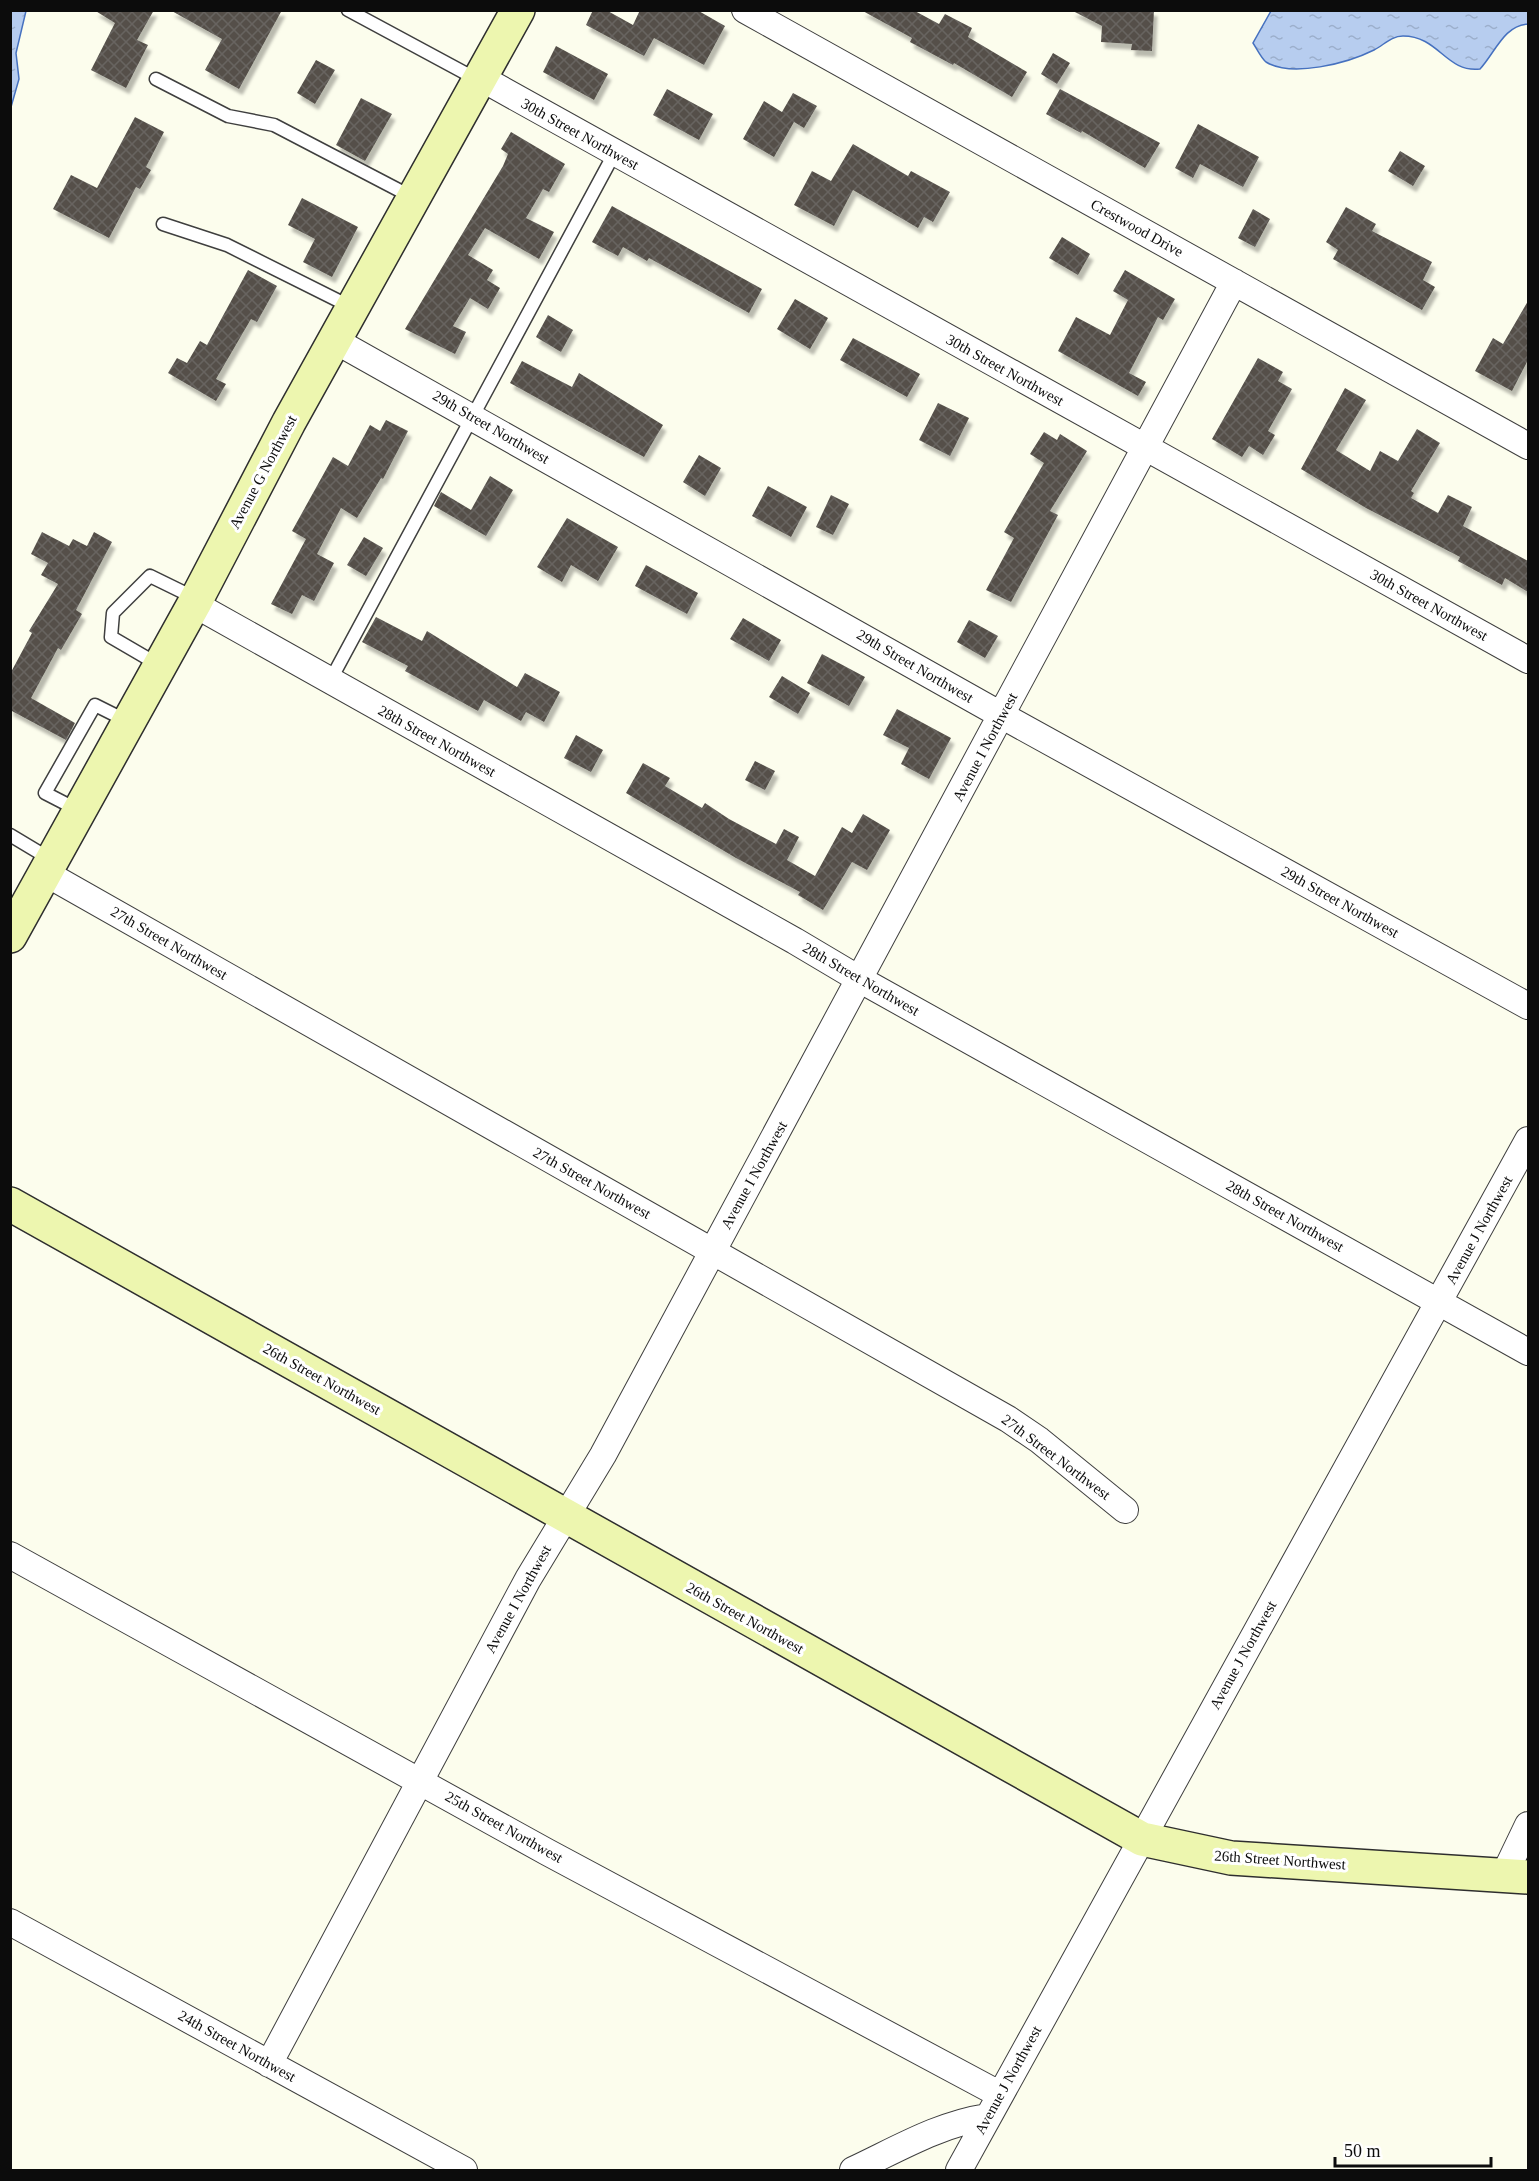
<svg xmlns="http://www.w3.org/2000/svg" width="1539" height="2181" viewBox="0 0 1539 2181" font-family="'Times New Roman',serif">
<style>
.water{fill:url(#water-ripples);stroke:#4671bf;stroke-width:1.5}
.building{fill:url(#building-cross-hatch);filter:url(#shadow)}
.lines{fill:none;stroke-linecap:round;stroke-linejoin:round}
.lane-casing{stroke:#3f3f3f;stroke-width:15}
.street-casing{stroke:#3f3f3f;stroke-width:28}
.secondary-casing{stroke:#2e2e2e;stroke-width:36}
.lane{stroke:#fff;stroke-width:12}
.street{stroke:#fff;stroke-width:26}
.secondary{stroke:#edf6af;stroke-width:33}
.labels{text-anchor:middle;stroke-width:6;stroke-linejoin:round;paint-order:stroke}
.street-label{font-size:15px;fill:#0c0c0c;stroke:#fff}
</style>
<defs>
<pattern id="water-ripples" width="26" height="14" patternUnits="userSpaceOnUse" patternTransform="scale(1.5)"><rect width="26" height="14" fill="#b7cdef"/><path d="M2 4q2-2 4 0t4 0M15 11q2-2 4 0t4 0" fill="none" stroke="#9cafcc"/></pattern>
<pattern id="building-cross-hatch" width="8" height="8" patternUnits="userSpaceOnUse" patternTransform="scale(1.5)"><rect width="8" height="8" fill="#54504a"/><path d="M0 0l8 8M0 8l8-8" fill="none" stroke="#686460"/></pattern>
<filter id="shadow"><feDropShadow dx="3.5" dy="6" stdDeviation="1.5" flood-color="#0004"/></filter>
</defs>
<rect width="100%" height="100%" fill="#fcfded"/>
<path class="water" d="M11,10L26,11L16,53L19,79L11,107Z
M1271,11H1528V24C1504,25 1495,53 1480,69C1446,73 1439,36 1403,36C1391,36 1384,45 1374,50C1348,63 1292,78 1266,62C1261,58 1257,49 1253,43Z"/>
<path class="building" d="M94,10H154L137,40L148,45L126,88L91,70L115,23Z
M170,10H282L239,89L205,70L222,39Z
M593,10H606L633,25L640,10H697L725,26L704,65L654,38L644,56L586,25Z
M861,10H913L939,24L945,14L972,28L968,37L1027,72L1012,97L954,63L953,65L910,42L912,38Z
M1071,10H1154L1152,51L1131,50L1132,44L1101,42L1102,26Z
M556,46L608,74L594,100L543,72Z
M1053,53L1070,63L1057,84L1041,74Z
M316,60L335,70L315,104L297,93Z
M667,89L713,114L699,140L653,115Z
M1060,89L1160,143L1145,168L1082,131L1081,133L1046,114Z
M793,93L817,106L804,128L794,122L774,157L743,139L764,101L782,112Z
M361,98L392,114L365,161L336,145Z
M135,117L164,132L146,167L151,170L140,189L136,187L109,238L53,209L71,175L97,188Z
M1198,124L1259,157L1243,187L1200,164L1193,178L1175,168Z
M511,132L565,164L549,192L543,189L526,218L554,232L539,259L485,228L468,255L493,270L487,280L500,288L488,309L470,298L453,326L466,332L455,354L405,329L503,166L508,154L501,149Z
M853,144L908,176L911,171L950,192L933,222L924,217L918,228L853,190L834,226L794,205L812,171L831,181Z
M1400,151L1425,166L1413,186L1388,171Z
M302,198L358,227L332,277L303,262L315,239L288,225Z
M612,206L762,289L749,313L649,258L647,261L623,247L618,256L592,242Z
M1346,207L1376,224L1372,231L1432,262L1423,280L1435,287L1422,310L1333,259L1338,250L1326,242Z
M1253,209L1270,219L1255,247L1238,238Z
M1062,237L1090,254L1078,275L1049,258Z
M248,270L277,286L257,322L251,319L216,379L226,384L216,401L168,373L177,358L187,363L200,341L207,345Z
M1125,270L1175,299L1163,320L1158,317L1129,373L1146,382L1138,396L1058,351L1076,317L1110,335L1128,300L1113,291Z
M795,299L828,318L810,349L777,329Z
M1528,301V360L1512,391L1475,371L1493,338L1503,344Z
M548,315L573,330L561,352L536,337Z
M853,338L920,374L907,397L840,360Z
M1258,358L1283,372L1278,381L1292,389L1268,431L1275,435L1263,455L1249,446L1242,457L1212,439Z
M522,361L572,387L579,373L663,425L644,457L510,383Z
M1345,388L1366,400L1336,450L1370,471L1380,451L1398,461L1417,429L1440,443L1411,491L1414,493L1411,498L1438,513L1448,495L1472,507L1463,526L1528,561V592L1505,578L1502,585L1458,561L1460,557L1366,508L1301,469Z
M938,403L969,418L950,456L919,440Z
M386,420L408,431L383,479L381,478L357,518L341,508L317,554L334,563L314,601L302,595L292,614L271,604L306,539L292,531L333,457L348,466L370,425L380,431Z
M1044,432L1057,440L1060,434L1087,451L1050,511L1058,515L1011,602L986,590L1014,538L1004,532L1044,463L1030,454Z
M699,455L721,468L705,496L683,482Z
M490,476L513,490L486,536L434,506L441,492L471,510Z
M768,486L807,507L791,537L752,516Z
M831,495L849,504L833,535L816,527Z
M567,518L618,547L598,581L571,565L562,582L537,567Z
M42,532L69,546L73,539L87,546L94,532L112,542L76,610L82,614L61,650L58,648L31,698L75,723L66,740L10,710V674L32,633L29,631L58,584L41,575L48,563L31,554Z
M364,537L383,548L366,576L347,565Z
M646,565L698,593L687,614L635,586Z
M376,617L422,641L427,631L517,687L525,673L560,692L544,722L526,712L521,721L484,700L478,711L405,671L408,666L362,642Z
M743,618L781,640L769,661L730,639Z
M969,620L998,636L985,658L957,642Z
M822,654L865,677L849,706L807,683Z
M782,676L810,693L798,714L769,697Z
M897,709L951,738L929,779L901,764L909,748L883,735Z
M576,735L603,750L591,772L564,758Z
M755,761L775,771L765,790L745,780Z
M643,763L670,778L665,786L702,808L705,803L729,819L776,844L784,829L799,837L787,860L815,876L842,827L852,833L863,814L890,830L867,870L852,862L823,910L798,895L800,892L736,858L626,793Z"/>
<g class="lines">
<g class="lane-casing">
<path id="lane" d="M348,10L478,80
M156,79L228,116L274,125L412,197
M163,224L227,245L351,307
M159,665L111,637L113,613L150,576L195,598
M330,681L614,154
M78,810L45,793L95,705L127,721
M10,835L50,859"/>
</g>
<g class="street-casing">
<path id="street" d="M745,10L1528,446
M481,78L1528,660
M334,340L1001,715L1528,1006
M194,604L795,941L859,979L1528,1352
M47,874L1008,1419L1039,1440L1125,1510
M10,1555L547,1852L999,2094
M1504,1875L1528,1825
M10,1922L464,2170
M269,2064L528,1579L603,1455L1234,282
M853,2170C896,2150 939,2124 987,2117
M959,2170L1528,1140"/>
</g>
<g class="secondary-casing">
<path id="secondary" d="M10,936L194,604L289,422L518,10
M10,1204L1142,1839L1231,1858L1528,1877"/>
</g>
<use href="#lane" class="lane"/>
<use href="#street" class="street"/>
<use href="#secondary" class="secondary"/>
</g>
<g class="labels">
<g class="street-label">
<text transform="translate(580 134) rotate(29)" y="5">30th Street Northwest</text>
<text transform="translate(1137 228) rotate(29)" y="5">Crestwood Drive</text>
<text transform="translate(1005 370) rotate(29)" y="5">30th Street Northwest</text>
<text transform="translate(491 427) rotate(30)" y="5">29th Street Northwest</text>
<text transform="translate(263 472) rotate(-62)" y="5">Avenue G Northwest</text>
<text transform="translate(1429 605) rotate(29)" y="5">30th Street Northwest</text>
<text transform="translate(915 666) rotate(30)" y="5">29th Street Northwest</text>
<text transform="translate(437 741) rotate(29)" y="5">28th Street Northwest</text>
<text transform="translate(985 747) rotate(-62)" y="5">Avenue I Northwest</text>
<text transform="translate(1340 902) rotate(29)" y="5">29th Street Northwest</text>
<text transform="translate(169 943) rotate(30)" y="5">27th Street Northwest</text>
<text transform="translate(861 979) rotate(30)" y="5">28th Street Northwest</text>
<text transform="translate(754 1175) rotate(-61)" y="5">Avenue I Northwest</text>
<text transform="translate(592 1183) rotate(29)" y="5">27th Street Northwest</text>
<text transform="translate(1285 1216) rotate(29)" y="5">28th Street Northwest</text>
<text transform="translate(1479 1230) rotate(-61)" y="5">Avenue J Northwest</text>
<text transform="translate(322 1379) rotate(29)" y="5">26th Street Northwest</text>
<text transform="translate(1056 1457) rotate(37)" y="5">27th Street Northwest</text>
<text transform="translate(518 1599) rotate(-61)" y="5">Avenue I Northwest</text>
<text transform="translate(745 1618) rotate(29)" y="5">26th Street Northwest</text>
<text transform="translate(1243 1655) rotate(-61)" y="5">Avenue J Northwest</text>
<text transform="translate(504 1827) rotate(29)" y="5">25th Street Northwest</text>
<text transform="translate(1280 1860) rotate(4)" y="5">26th Street Northwest</text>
<text transform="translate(237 2046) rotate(29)" y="5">24th Street Northwest</text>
<text transform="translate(1008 2080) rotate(-61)" y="5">Avenue J Northwest</text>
</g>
</g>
<rect width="1539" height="2181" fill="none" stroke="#0c0c0c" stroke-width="24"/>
<path d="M1335 2157v9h156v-9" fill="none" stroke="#0c0c0c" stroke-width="3"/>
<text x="1344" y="2157" font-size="18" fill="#0c0c0c" stroke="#ffffff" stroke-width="4.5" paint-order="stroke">50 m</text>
</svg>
